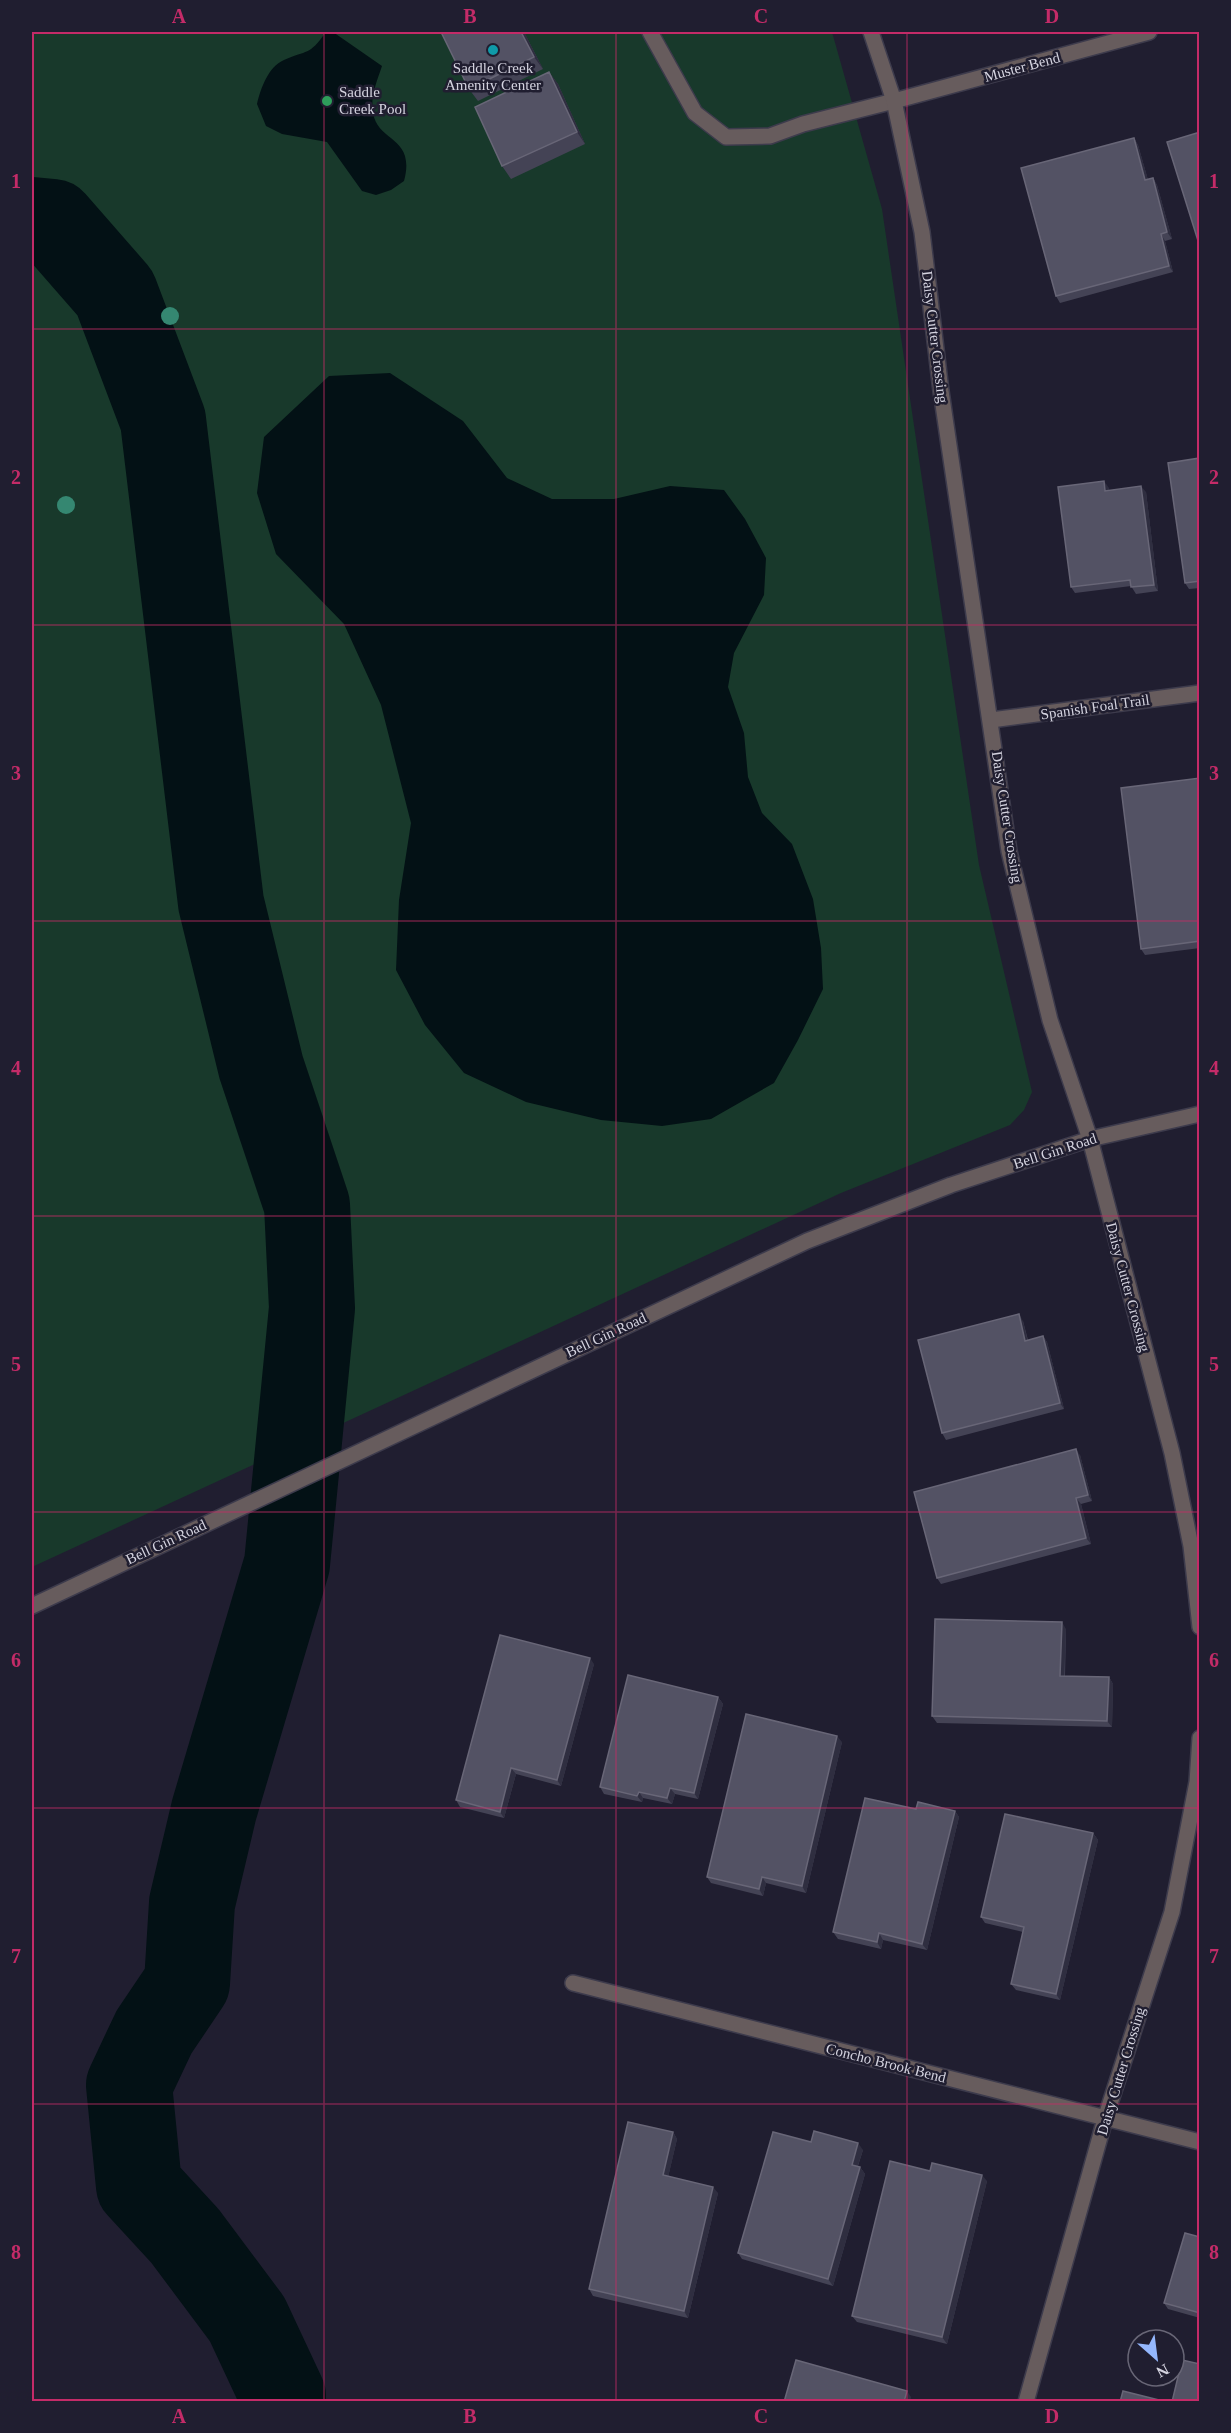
<svg xmlns="http://www.w3.org/2000/svg" width="1231" height="2433" viewBox="0 0 1231 2433" font-family="'Times New Roman',serif">
<style>
.green{fill:#18392b}
.water{fill:#031115}
.lines{fill:none;stroke-linecap:round;stroke-linejoin:round}
.river{stroke:#031115;stroke-width:86}
.lane-casing{stroke:#3d3b4c;stroke-width:18}
.street-casing{stroke:#3d3b4c;stroke-width:18}
.lane{stroke:#675c5d;stroke-width:15}
.street{stroke:#675c5d;stroke-width:15}
.tree{fill:#358771}
.wall{fill:#444355}
.shaded-wall{fill:#2f2e40}
.building{fill:#535264;stroke:#686677;stroke-width:1.5}
.grid{fill:none;stroke:#c42b68;stroke-width:1.5;stroke-opacity:0.55}
.culture-dot{fill:#0f9aa8;stroke:#201e30;stroke-width:2}
.leisure-dot{fill:#2e9e5b;stroke:#201e30;stroke-width:2}
.labels{text-anchor:middle;stroke-width:5;stroke-linejoin:round;paint-order:stroke}
.street-label{font-size:15px;fill:#d4d3df;stroke:#201e30}
.poi-label{font-size:15px;fill:#d4d3df;stroke:#201e30}
.neatline{fill:none;stroke:#c42b68;stroke-width:2}
.grid-label{font-size:20px;text-anchor:middle;font-weight:bold;fill:#c42b68}
</style>
<rect width="100%" height="100%" fill="#201e30"/>
<path class="green" d="M32,32H832L882,209L979,865L1032,1092L1024,1110L1010,1125L841,1193L32,1567Z"/>
<path class="water" d="M326,32H333L382,66C377,81 370,97 373,113C378,143 416,136 404,181L391,190L376,195L362,191L327,142L282,134L266,126L257,104C261,88 268,67 284,60C308,49 308,57 326,32Z
M390,373L463,421L507,478L552,499H614L670,486L724,490L745,519L766,558L764,595L734,653L728,687L744,733L748,777L762,813L792,844L813,899L821,948L823,989L798,1040L774,1083L711,1119L662,1126L601,1120L526,1102L464,1073L425,1025L396,970L399,900L411,823L381,705L344,624L276,554L257,493L264,437L329,376Z"/>
<g class="lines">
<path class="river" d="M32,220L53,222L115,293L163,420L221,903L261,1067L307,1205L312,1308L287,1564L214,1810L192,1903L187,1983L154,2032L129,2085L139,2186L185,2236L247,2319L283,2396L282,2402"/>
<g class="lane-casing">
<path id="lane" d="M650,32L695,113L726,137L770,136L803,124L894,101"/>
</g>
<g class="street-casing">
<path id="street" d="M871,32L894,101L922,232L941,391L1009,851L1050,1020L1090,1139L1172,1453L1191,1546L1200,1627
M894,101L1149,32
M991,720L1200,693
M32,1606L807,1241L951,1185L1090,1139L1200,1114
M573,1983L1200,2142
M1026,2402L1105,2119L1172,1912L1197,1782L1200,1738"/>
</g>
<use href="#lane" class="lane"/>
<use href="#street" class="street"/>
</g>
<g class="tree">
<circle cx="170" cy="316" r="9"/>
<circle cx="66" cy="505" r="9"/>
</g>
<path class="wall" d="M524,32L543,69L478,101L469,89Z
M549,72L558,84L585,144L511,179L502,166Z
M1134,138L1138,145L1148,180L1153,178L1157,185L1172,239L1165,241L1173,272L1060,303L1056,296Z
M1200,458V588L1189,589L1185,583Z
M1109,488V490L1146,492L1158,591L1136,594L1131,586L1075,593L1071,587Z
M1200,778V948L1145,955L1141,949Z
M1023,1321L1028,1340L1043,1336L1047,1342L1064,1409L946,1440L942,1433Z
M1080,1455L1092,1501L1081,1504L1091,1544L941,1584L937,1578Z
M1066,1629L1065,1676L1109,1677L1113,1684L1112,1727L937,1723L932,1716Z
M594,1664L561,1786L516,1774L504,1818L460,1807L456,1800Z
M718,1697L723,1704L698,1799L675,1794L672,1804L643,1798L642,1802L604,1794L600,1787Z
M842,1742L806,1893L766,1883L763,1896L711,1883L707,1877Z
M916,1809L955,1811L959,1817L927,1950L883,1940L881,1949L838,1939L833,1932Z
M1093,1833L1098,1840L1060,2000L1016,1990L1011,1984L1023,1932L985,1923L981,1917Z
M673,2132L677,2139L668,2177L718,2193L688,2318L593,2296L589,2289Z
M811,2142L863,2150L858,2166L860,2167L865,2174L833,2286L742,2259L738,2253Z
M930,2171L987,2181L947,2344L857,2322L852,2316Z
M1200,2237V2318L1168,2309L1164,2303Z"/>
<path class="shaded-wall" d="M521,32H524L543,69L534,57Z
M549,72L558,84L585,144L577,132Z
M1134,138L1138,145L1150,187L1145,180Z
M1153,178L1157,185L1172,239L1167,232Z
M1161,234L1165,241L1173,272L1169,266Z
M1104,481L1109,488L1110,497L1105,491Z
M1141,486L1146,492L1158,591L1154,585Z
M1019,1314L1023,1321L1029,1347L1025,1341Z
M1043,1336L1047,1342L1064,1409L1060,1403Z
M1076,1449L1080,1455L1092,1501L1088,1495Z
M1076,1498L1081,1504L1091,1544L1086,1538Z
M1062,1622L1066,1629L1064,1683L1060,1676Z
M590,1658L594,1664L561,1786L557,1780Z
M1109,1677L1113,1684L1112,1727L1107,1721Z
M718,1697L723,1704L698,1799L694,1793Z
M837,1736L842,1742L806,1893L802,1886Z
M511,1768L516,1774L504,1818L500,1812Z
M670,1788L675,1794L672,1804L667,1798Z
M639,1792L643,1798L642,1802L637,1796Z
M955,1811L959,1817L927,1950L922,1944Z
M1093,1833L1098,1840L1060,2000L1056,1994Z
M762,1877L766,1883L763,1896L759,1889Z
M879,1933L883,1940L881,1949L877,1942Z
M673,2132L677,2139L667,2182L663,2175Z
M858,2143L863,2150L856,2171L852,2165Z
M860,2167L865,2174L833,2286L828,2279Z
M982,2175L987,2181L947,2344L942,2337Z
M713,2187L718,2193L688,2318L684,2311Z
M907,2391L911,2397L910,2402H904Z"/>
<path class="building" d="M441,32H521L534,57L469,89Z
M549,72L577,132L502,166L475,107Z
M1200,132V247L1167,142Z
M1134,138L1145,180L1153,178L1167,232L1161,234L1169,266L1056,296L1021,168Z
M1200,458V581L1185,583L1168,463Z
M1104,481L1105,491L1141,486L1154,585L1131,587L1130,580L1071,587L1058,487Z
M1200,778V941L1141,949L1121,788Z
M1019,1314L1025,1341L1043,1336L1060,1403L942,1433L918,1340Z
M1076,1449L1088,1495L1076,1498L1086,1538L937,1578L914,1492Z
M935,1619L1062,1622L1060,1676L1109,1677L1107,1721L932,1716Z
M500,1635L590,1658L557,1780L511,1768L500,1812L456,1800Z
M628,1675L718,1697L694,1793L670,1788L667,1798L639,1792L637,1796L600,1787Z
M746,1714L837,1736L802,1886L762,1877L759,1889L707,1877Z
M865,1798L916,1809L918,1802L955,1811L922,1944L879,1933L877,1942L833,1932Z
M1005,1814L1093,1833L1056,1994L1011,1984L1024,1927L981,1917Z
M628,2122L673,2132L663,2175L713,2187L684,2311L589,2289Z
M814,2131L858,2143L852,2165L860,2167L828,2279L738,2253L773,2132L811,2142Z
M890,2161L930,2171L932,2163L982,2175L942,2337L852,2316Z
M1185,2233L1200,2237V2313L1164,2303Z
M796,2360L907,2391L904,2402H784Z
M1182,2360L1200,2364V2402H1172Z
M1123,2391L1167,2402H1120Z"/>
<path class="grid" d="M324,32V2402M616,32V2402M907,32V2402M32,329H1200M32,625H1200M32,921H1200M32,1216H1200M32,1512H1200M32,1808H1200M32,2104H1200"/>
<circle class="culture-dot" cx="493" cy="50" r="6"/>
<circle class="leisure-dot" cx="327" cy="101" r="6"/>
<g class="labels">
<g class="street-label">
<text transform="translate(1022 67) rotate(-15)" y="5">Muster Bend</text>
<text transform="translate(935 337) rotate(83)" y="5">Daisy Cutter Crossing</text>
<text transform="translate(1095 707) rotate(-8)" y="5">Spanish Foal Trail</text>
<text transform="translate(1007 817) rotate(81)" y="5">Daisy Cutter Crossing</text>
<text transform="translate(1055 1151) rotate(-18)" y="5">Bell Gin Road</text>
<text transform="translate(1128 1287) rotate(75)" y="5">Daisy Cutter Crossing</text>
<text transform="translate(606 1335) rotate(-25)" y="5">Bell Gin Road</text>
<text transform="translate(166 1542) rotate(-25)" y="5">Bell Gin Road</text>
<text transform="translate(886 2063) rotate(14)" y="5">Concho Brook Bend</text>
<text transform="translate(1121 2071) rotate(-73)" y="5">Daisy Cutter Crossing</text>
</g>
<g class="poi-label">
<text x="493" y="73">Saddle Creek<tspan x="493" dy="17">Amenity Center</tspan></text>
<text x="339" y="97" text-anchor="start">Saddle<tspan x="339" dy="17">Creek Pool</tspan></text>
</g>
</g>
<rect width="1231" height="2433" fill="none" stroke="#201e30" stroke-width="66"/>
<g transform="translate(1156 2358) rotate(152)"><circle r="28" fill="#201e30" stroke="#686676" stroke-width="1.5"/>
<path d="M0-4.5L10 22L0 15L-10 22Z" fill="#94b7fd"/>
<text y="-9" font-size="16" font-weight="bold" text-anchor="middle" fill="#d4d3df">N</text>
</g>
<rect x="33" y="33" width="1165" height="2367" class="neatline"/>
<g class="grid-label">
<text x="179" y="23">A</text>
<text x="470" y="23">B</text>
<text x="761" y="23">C</text>
<text x="1052" y="23">D</text>
<text x="16" y="188">1</text>
<text x="1214" y="188">1</text>
<text x="16" y="484">2</text>
<text x="1214" y="484">2</text>
<text x="16" y="780">3</text>
<text x="1214" y="780">3</text>
<text x="16" y="1075">4</text>
<text x="1214" y="1075">4</text>
<text x="16" y="1371">5</text>
<text x="1214" y="1371">5</text>
<text x="16" y="1667">6</text>
<text x="1214" y="1667">6</text>
<text x="16" y="1963">7</text>
<text x="1214" y="1963">7</text>
<text x="16" y="2259">8</text>
<text x="1214" y="2259">8</text>
<text x="179" y="2423">A</text>
<text x="470" y="2423">B</text>
<text x="761" y="2423">C</text>
<text x="1052" y="2423">D</text>
</g>
</svg>
